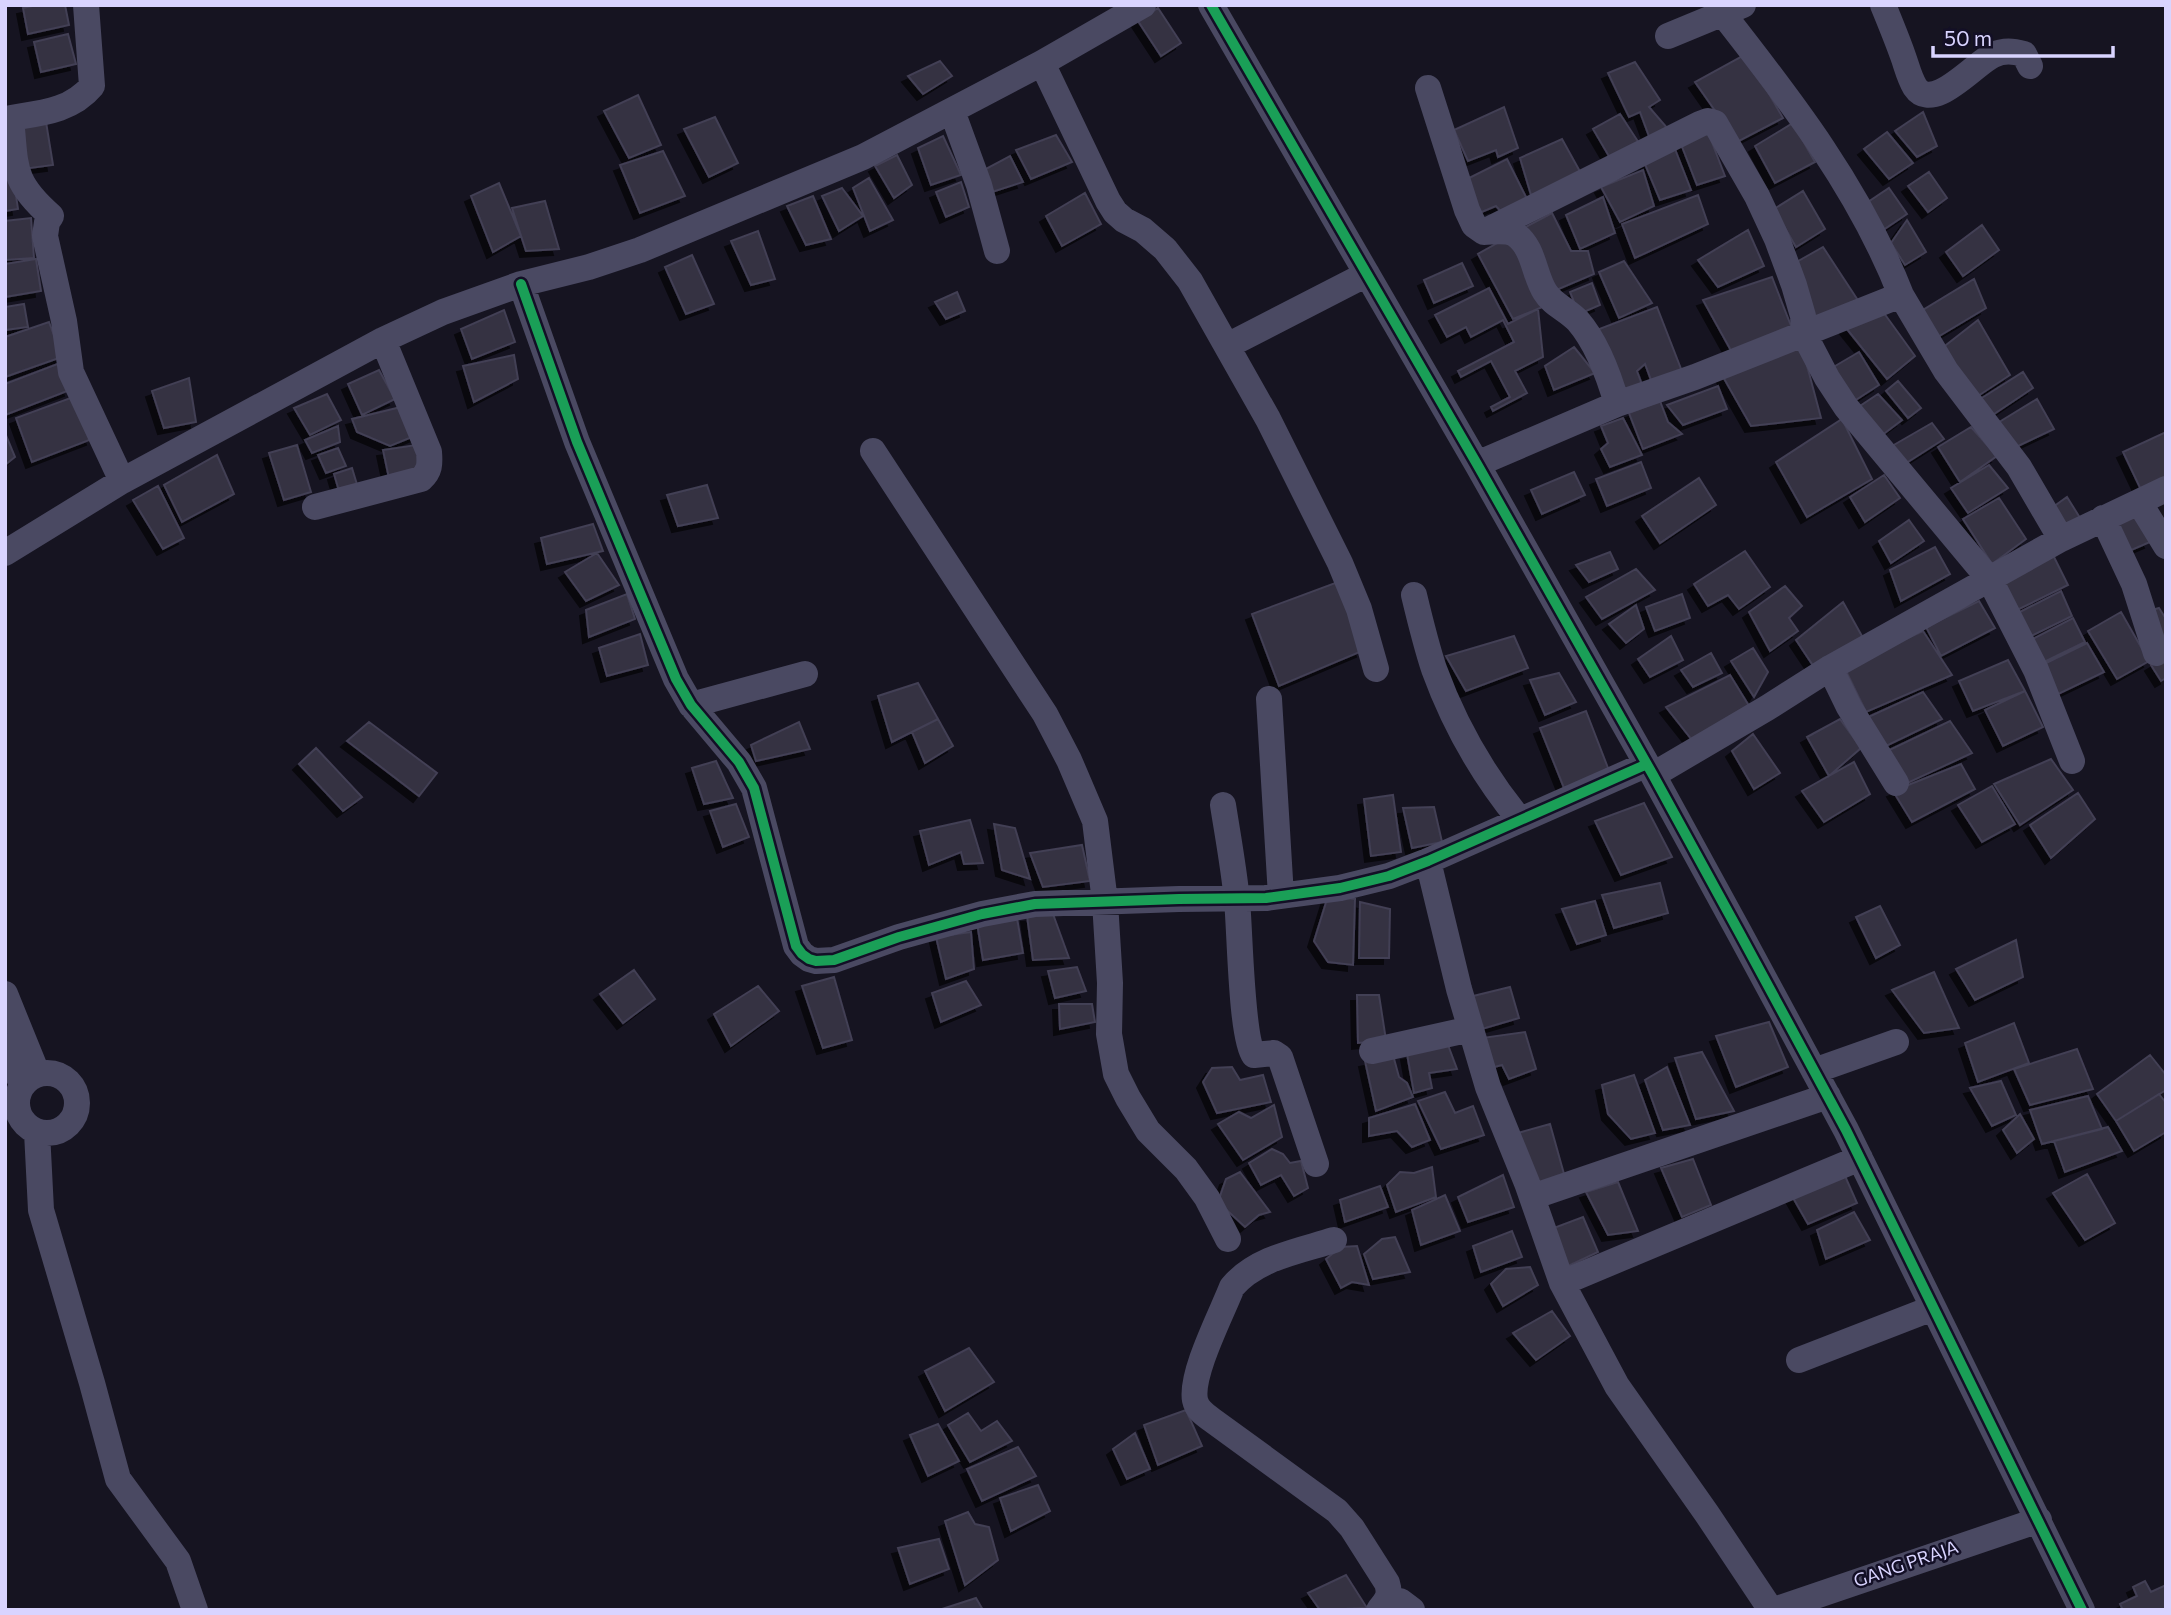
<svg xmlns="http://www.w3.org/2000/svg" width="2171" height="1615" viewBox="0 0 2171 1615" font-family="Commissioner,sans-serif">
<style>
.building{fill:#343243;stroke:#433f54;stroke-width:2;filter:url(#shadow)}
.lines{fill:none;stroke-linecap:round;stroke-linejoin:round}
.minor{stroke:#4a4962;stroke-width:26}
.cycleway-casing{stroke:#130f26;stroke-width:15}
.cycleway{stroke:#1a9f57;stroke-width:10}
.labels{text-anchor:middle;stroke-width:5;stroke-linejoin:round;paint-order:stroke}
.street-label{font-size:18px;fill:#d9d4ff;stroke:#130f26}
</style>
<defs>
<filter id="shadow"><feDropShadow dx="-6" dy="6" stdDeviation="0" flood-color="#0009"/></filter>
</defs>
<rect width="100%" height="100%" fill="#161421"/>
<path class="building" d="M37,5H65L69,25L28,34L23,8Z
M1158,8L1181,43L1161,56L1138,21Z
M68,34L76,64L41,72L34,42Z
M1746,54L1783,118L1737,142L1695,82Z
M940,61L952,76L923,94L908,76Z
M1635,62L1660,100L1649,107L1668,129L1650,139L1640,112L1629,117L1608,73Z
M638,95L661,145L629,158L604,111Z
M1504,107L1518,148L1498,157L1496,150L1468,161L1454,130Z
M1923,112L1937,146L1917,157L1895,131Z
M1620,114L1639,143L1610,158L1593,129Z
M715,117L738,163L709,177L684,129Z
M46,122L53,165L23,169L17,127Z
M1793,123L1815,162L1775,183L1755,146Z
M1708,132L1725,176L1697,185L1681,144Z
M1887,132L1913,163L1889,179L1864,149Z
M1056,135L1072,162L1031,179L1016,150Z
M943,136L961,175L931,185L918,148Z
M1562,139L1583,177L1531,195L1520,158Z
M1673,144L1691,190L1660,200L1644,162Z
M663,151L685,196L640,213L620,165Z
M897,155L912,185L894,198L875,166Z
M1010,156L1023,182L989,193L982,171Z
M1507,159L1527,199L1502,213L1496,206L1477,214L1463,181Z
M12,169L18,209L5,211V170Z
M1643,170L1654,206L1620,222L1601,187Z
M1929,172L1947,198L1928,212L1908,186Z
M869,178L893,220L870,231L853,188Z
M961,182L969,207L946,217L936,192Z
M499,183L521,236L493,252L471,196Z
M842,188L863,216L839,231L822,196Z
M1889,188L1907,214L1880,232L1862,206Z
M1803,191L1825,229L1796,247L1774,209Z
M1085,193L1101,224L1062,246L1046,216Z
M1698,195L1708,224L1635,258L1622,224Z
M813,196L831,239L806,245L787,206Z
M1603,197L1615,233L1580,249L1566,215Z
M545,201L559,249L526,251L512,208Z
M1552,213L1571,251H1588L1594,274L1554,291L1522,229Z
M31,218L34,258L5,260V221Z
M1907,220L1926,252L1905,265L1891,243Z
M1982,225L1999,250L1963,276L1946,252Z
M1748,230L1764,266L1718,287L1698,260Z
M758,231L775,279L751,285L731,241Z
M1508,237L1545,306L1513,319L1478,254Z
M1823,247L1861,305L1814,322L1795,263Z
M692,255L714,304L686,314L665,267Z
M36,259L41,291L5,297V264Z
M1624,261L1652,303L1619,318L1599,272Z
M1462,263L1473,286L1434,303L1424,280Z
M1772,277L1793,331L1734,356L1703,300Z
M1974,279L1986,308L1936,338L1913,316Z
M1592,283L1600,305L1579,314L1570,292Z
M1489,288L1508,324L1538,309L1543,357L1515,371L1527,393L1493,411L1491,407L1510,397L1491,361L1461,377L1458,371L1514,342L1503,320L1471,337L1466,327L1447,337L1435,315Z
M957,292L965,311L946,319L935,302Z
M24,304L28,327L5,330V307Z
M1657,307L1683,374L1651,380L1645,364L1637,371L1644,390L1620,400L1594,331Z
M1881,309L1915,356L1887,379L1846,328Z
M504,310L515,342L472,359L461,329Z
M1978,320L2010,375L1975,398L1941,349Z
M49,322L62,357L5,377V337Z
M1801,343L1821,418L1751,426L1722,375Z
M1574,347L1595,373L1554,390L1545,366Z
M1859,352L1879,385L1851,403L1830,369Z
M514,355L518,379L474,402L463,366Z
M60,363L70,390L5,415V384Z
M379,370L395,399L362,415L348,384Z
M2023,372L2033,388L1988,418L1977,401Z
M189,378L196,422L164,428L152,391Z
M1898,381L1921,408L1908,418L1886,391Z
M1718,386L1727,409L1683,425L1667,405Z
M327,394L341,420L310,435L294,408Z
M1878,394L1902,420L1881,436L1857,408Z
M76,396L92,439L32,462L16,418Z
M2037,399L2054,429L2014,448L1996,424Z
M1660,401L1668,422L1682,434L1643,449L1629,413Z
M401,407L417,435L390,446L357,432L352,419Z
M1623,418L1642,455L1610,467L1601,449L1608,443L1601,426Z
M1842,419L1872,479L1807,517L1776,462Z
M1932,423L1944,439L1903,465L1892,446Z
M338,426L340,442L312,453L305,440Z
M1971,427L1997,456L1960,482L1938,447Z
M2166,432V483L2143,494L2123,452Z
M5,433L15,457L5,465Z
M297,445L311,492L284,500L269,453Z
M416,445L424,470L390,483L383,450Z
M338,448L346,466L326,473L318,455Z
M217,455L234,494L182,522L164,485Z
M1641,462L1651,488L1607,506L1596,479Z
M1989,465L2008,488L1968,513L1951,488Z
M352,468L358,488L339,491L334,474Z
M1574,472L1585,495L1542,514L1531,490Z
M1884,475L1900,498L1865,522L1850,497Z
M1699,478L1716,505L1660,543L1642,516Z
M707,485L718,518L678,526L667,495Z
M158,486L184,538L163,549L133,500Z
M2067,497L2082,521L2066,528L2053,507Z
M1999,498L2026,539L1992,564L1963,519Z
M2131,510L2150,542L2129,551L2113,522Z
M1909,520L1924,541L1891,563L1879,541Z
M593,524L603,551L547,564L541,538Z
M1935,547L1950,574L1901,601L1890,570Z
M1745,551L1770,587L1739,609L1728,595L1708,606L1694,584Z
M2051,551L2068,585L2011,613L1994,581Z
M1610,552L1618,569L1589,582L1576,565Z
M597,553L619,585L586,601L565,572Z
M1636,569L1655,590L1602,619L1586,597Z
M1338,582L1362,651L1279,686L1252,614Z
M1785,586L1802,606L1789,618L1798,631L1770,651L1749,612Z
M2061,591L2072,616L2025,639L2012,616Z
M627,594L635,619L589,637L586,610Z
M1682,594L1690,618L1655,631L1646,607Z
M1979,601L1995,628L1941,656L1926,627Z
M1843,602L1863,638L1816,670L1796,640Z
M1636,605L1644,629L1626,643L1609,624Z
M2159,608L2166,619V649L2149,611Z
M2121,612L2149,661L2117,679L2088,631Z
M2073,618L2085,642L2042,663L2029,641Z
M1923,631L1952,675L1866,712L1844,667Z
M640,634L648,665L607,676L599,648Z
M1514,636L1528,668L1466,691L1446,656Z
M1671,636L1683,660L1650,677L1638,659Z
M2087,643L2104,672L2050,698L2038,667Z
M1753,648L1768,672L1754,697L1731,661Z
M1711,653L1722,673L1693,687L1681,670Z
M2166,656V678L2161,681L2151,665Z
M2008,660L2025,691L1973,711L1959,681Z
M1559,673L1576,702L1545,715L1530,680Z
M1730,675L1751,709L1692,740L1666,707Z
M918,683L938,719L892,742L878,696Z
M2025,691L2043,727L2003,746L1985,710Z
M1923,692L1942,719L1884,747L1866,718Z
M1586,711L1608,768L1566,793L1540,728Z
M938,719L953,746L925,763L912,732Z
M1840,719L1861,748L1829,776L1807,737Z
M1950,721L1972,753L1901,786L1885,752Z
M369,722L437,773L419,796L347,741Z
M799,722L810,749L756,761L751,745Z
M1753,734L1780,773L1754,789L1732,751Z
M316,748L362,797L343,811L299,764Z
M2051,759L2073,790L2020,825L1994,784Z
M716,761L733,798L704,804L692,768Z
M1854,762L1870,794L1824,822L1802,791Z
M1961,764L1975,789L1912,822L1893,791Z
M1992,786L2015,824L1982,842L1958,805Z
M2078,793L2095,819L2051,858L2030,825Z
M1393,795L1401,852L1371,856L1364,799Z
M1644,803L1672,857L1621,875L1595,821Z
M736,804L749,837L723,847L710,811Z
M1434,807L1442,842L1412,848L1403,808Z
M970,820L983,863L964,864L961,852L929,865L920,831Z
M994,824L1015,828L1030,879L1002,870Z
M1082,845L1090,881L1043,887L1030,853Z
M1660,883L1668,913L1614,928L1602,895Z
M1328,896L1355,899L1353,965L1328,962L1314,941Z
M1595,901L1606,935L1577,944L1562,909Z
M1360,902L1390,909L1389,958H1359Z
M1880,906L1900,945L1876,958L1856,917Z
M1053,914L1069,958L1033,960L1027,916Z
M1017,918L1023,953L983,960L977,923Z
M971,932L974,969L946,979L936,937Z
M2016,940L2023,977L1975,1000L1956,969Z
M1077,967L1086,991L1055,998L1048,971Z
M634,970L655,999L623,1023L600,994Z
M1934,972L1959,1028L1924,1033L1892,990Z
M834,977L852,1040L823,1048L802,986Z
M966,981L981,1005L941,1022L932,993Z
M758,986L779,1011L731,1046L714,1014Z
M1510,987L1519,1018L1475,1031L1465,998Z
M1357,995H1379L1386,1040L1358,1043Z
M1059,1004H1092L1095,1022L1060,1029Z
M1769,1022L1788,1067L1736,1087L1716,1036Z
M2014,1023L2029,1063L1978,1082L1965,1043Z
M1525,1032L1536,1069L1509,1079L1502,1065L1487,1069L1482,1038Z
M1448,1045L1457,1069L1429,1073L1432,1088L1414,1093L1407,1054Z
M2077,1049L2093,1089L2030,1105L2014,1069Z
M1702,1052L1734,1111L1696,1119L1675,1058Z
M1393,1055L1399,1077L1407,1083L1413,1097L1376,1111L1365,1061Z
M2150,1055L2166,1075V1090L2116,1121L2097,1094Z
M1232,1067L1240,1080L1263,1075L1271,1102L1217,1113L1203,1082L1212,1068Z
M1667,1067L1690,1125L1663,1130L1645,1080Z
M1634,1075L1655,1133L1631,1139L1608,1114L1602,1085Z
M2001,1081L2016,1115L1992,1126L1970,1088Z
M1445,1092L1455,1113L1473,1106L1484,1135L1441,1149L1418,1101Z
M2159,1094L2166,1103V1132L2134,1151L2116,1121Z
M2088,1096L2102,1129L2042,1144L2030,1110Z
M1415,1104L1430,1140L1412,1147L1397,1131L1369,1136V1118Z
M1274,1105L1282,1137L1243,1160L1218,1124L1239,1112L1251,1118Z
M2020,1114L2034,1139L2017,1153L2003,1130Z
M1550,1124L1564,1174L1539,1186L1518,1133Z
M2108,1127L2122,1151L2065,1172L2054,1141Z
M1272,1149L1283,1154L1290,1163L1301,1161L1308,1188L1294,1196L1281,1175L1261,1185L1249,1163Z
M1693,1159L1711,1205L1682,1217L1661,1168Z
M1432,1167L1436,1197L1396,1212L1387,1185L1400,1172L1414,1173Z
M1240,1172L1270,1212L1259,1215L1245,1227L1218,1202L1226,1179Z
M2087,1174L2115,1223L2085,1240L2053,1193Z
M1503,1175L1514,1207L1468,1222L1458,1197Z
M1845,1176L1857,1203L1808,1224L1792,1196Z
M1618,1182L1638,1231L1608,1235L1586,1192Z
M1380,1186L1388,1207L1345,1222L1340,1200Z
M1445,1195L1460,1231L1421,1245L1412,1210Z
M1854,1212L1870,1240L1826,1259L1817,1230Z
M1583,1217L1598,1252L1564,1268L1551,1229Z
M1512,1231L1522,1257L1481,1272L1473,1246Z
M1395,1237L1410,1272L1373,1279L1364,1254L1382,1239Z
M1357,1246L1369,1285L1352,1282L1341,1288L1326,1259L1341,1247Z
M1530,1267L1538,1285L1503,1306L1491,1284L1506,1269Z
M1552,1311L1570,1336L1536,1360L1513,1333Z
M969,1348L994,1382L945,1411L925,1371Z
M1186,1410L1202,1446L1158,1465L1144,1425Z
M968,1413L981,1431L997,1421L1012,1441L970,1462L948,1425Z
M938,1424L959,1461L928,1476L910,1435Z
M1135,1433L1150,1469L1127,1479L1113,1449Z
M1018,1447L1036,1476L982,1501L967,1469Z
M1038,1485L1050,1511L1011,1531L1000,1498Z
M968,1512L975,1524L989,1527L998,1560L965,1585L945,1521Z
M939,1539L949,1569L910,1584L898,1548Z
M1346,1575L1367,1608L1320,1610L1308,1593Z
M2145,1581L2151,1592L2166,1585V1610H2123L2120,1604L2137,1596L2133,1587Z
M976,1598L983,1610H939Z"/>
<g class="lines">
<path class="minor" d="M86,5L92,86C71,111 41,113 11,118C16,167 11,181 51,216L47,222L45,236L64,321L71,372L122,481
M1211,5L1477,464L1653,775L1739,932L1846,1130L2082,1610
M1883,5C1890,22 1897,39 1903,56C1907,67 1909,77 1915,87C1933,114 1975,63 1993,55C2004,50 2013,51 2024,54L2030,66
M1668,36L1743,5
M1042,63L1108,201L1115,212L1124,220L1143,230L1165,249L1190,281L1268,419L1340,563L1359,609L1376,669
M1428,88L1467,210L1474,225L1484,232C1494,232 1507,229 1516,235C1534,248 1534,275 1545,292C1552,304 1568,310 1578,321C1597,343 1609,376 1617,404
M952,111L979,185L997,251
M1484,232L1700,124L1708,121L1715,123L1757,196L1777,239L1794,285L1803,316L1804,334L1827,378L1846,407L1990,580L2036,670L2072,761
M521,284L577,442L676,679L691,705L739,762L754,788L796,946L802,954L809,959L816,961L834,960L899,937L982,914L1035,904L1179,899L1266,898L1340,888L1389,876L1428,861L1645,765
M1901,295L1946,371L2019,467L2061,539
M1227,346L1367,274
M873,451L1045,714L1069,760L1095,821L1105,902L1110,983L1109,1034L1116,1074L1128,1098L1148,1131L1186,1169L1207,1198L1228,1239
M1477,464L1617,404L1695,377L1901,295C1860,190 1792,102 1723,14
M2139,502L2166,546
M315,507L421,479C430,471 430,464 429,452L383,340
M2103,518L2134,584L2156,653
M5,553L122,481L383,340L443,312L521,284L589,267L640,250L863,157L1042,63L1143,5
M1414,595C1420,620 1426,645 1434,669C1454,724 1483,775 1520,820
M1830,668L1849,707L1896,783
M1269,699L1281,896
M691,705L805,674
M1653,775L1767,708L1830,668L2061,539L2166,489
M1223,805C1228,837 1234,869 1237,901C1240,929 1241,1038 1254,1055L1274,1053L1280,1057L1316,1164
M1428,861L1459,989L1488,1087L1527,1183L1562,1283L1617,1386L1707,1514L1771,1610
M5,994L37,1073
M5,1047L22,1084
M1372,1051L1471,1029
M1814,1071L1896,1042
M17 1103a30 30 0 1 1 60 0a30 30 0 1 1-60 0Z
M37,1132L41,1210L92,1383L118,1479L178,1561L195,1610
M1532,1197L1828,1096
M1334,1240C1299,1251 1256,1258 1232,1287C1222,1313 1190,1374 1195,1400C1197,1410 1205,1415 1212,1420L1337,1511L1352,1528L1387,1583C1391,1596 1387,1600 1379,1610
M1562,1283L1860,1158
M1799,1360L1933,1308
M1386,1601H1400L1412,1610
M1774,1610L2039,1520"/>
<g class="cycleway-casing">
<path id="cycleway" d="M1211,5L1477,464L1653,775L1739,932L1846,1130L2082,1610
M521,284L577,442L676,679L691,705L739,762L754,788L796,946L802,954L809,959L816,961L834,960L899,937L982,914L1035,904L1179,899L1266,898L1340,888L1389,876L1428,861L1645,765"/>
</g>
<use href="#cycleway" class="cycleway"/>
</g>
<g class="labels">
<g class="street-label">
<text transform="translate(1906 1564) rotate(-19)" y="6">GANG PRAJA</text>
</g>
</g>
<rect width="2171" height="1615" fill="none" stroke="#d9d4ff" stroke-width="14"/>
<path d="M1933 46v10h180v-10" fill="none" stroke="#d9d4ff" stroke-width="3.5"/>
<text x="1944" y="46" font-size="21" fill="#d9d4ff" stroke="#130f26" stroke-width="5" paint-order="stroke">50 m</text>
</svg>
